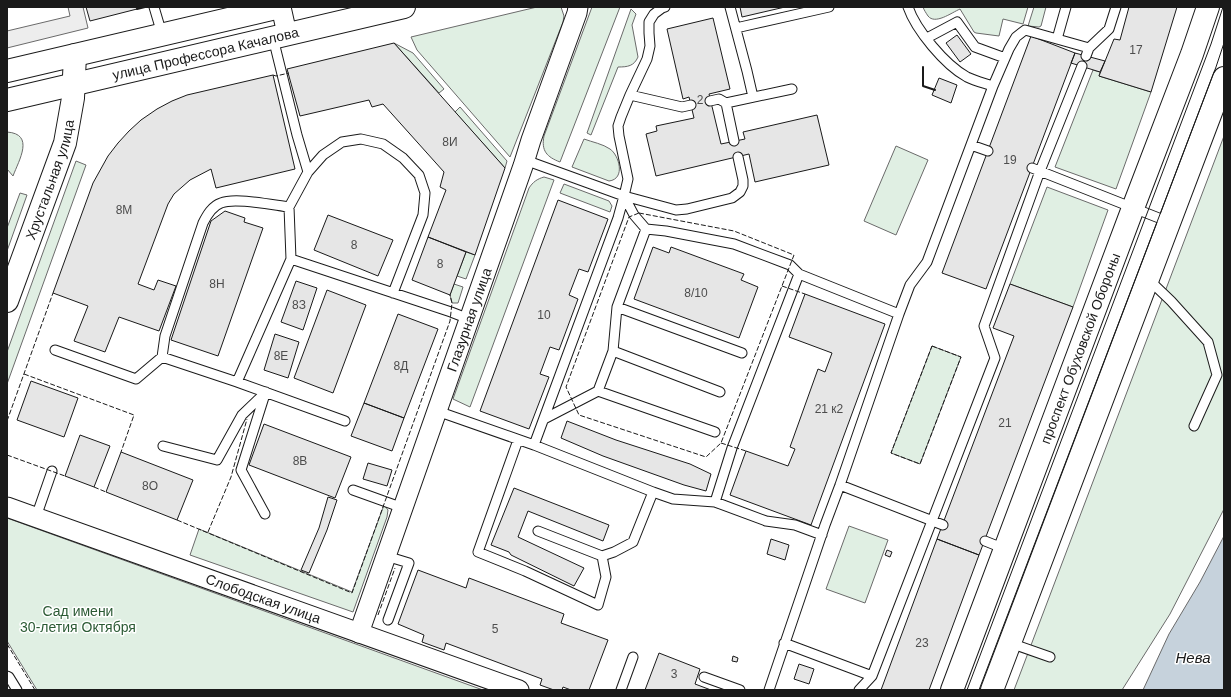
<svg xmlns="http://www.w3.org/2000/svg" width="1231" height="697" viewBox="0 0 1231 697" font-family="Arial,sans-serif">
<style>
.green{fill:#e0efe3;stroke:#6a6a6a}
.parking{fill:#ededed;stroke:#6a6a6a}
.water{fill:#c6d2dc;stroke:#6a6a6a}
.building{fill:#e6e6e6;stroke:#1a1a1a}
.lines{fill:none;stroke-linecap:round;stroke-linejoin:round}
.service-casing{stroke:#1a1a1a;stroke-width:11}
.minor-casing{stroke:#1a1a1a;stroke-width:21}
.tertiary-casing{stroke:#1a1a1a;stroke-width:24}
.secondary-casing{stroke:#1a1a1a;stroke-width:24}
.service{stroke:#fff;stroke-width:9}
.minor{stroke:#fff;stroke-width:19}
.tertiary{stroke:#fff;stroke-width:22}
.secondary{stroke:#fff;stroke-width:22}
.tram{stroke:#1a1a1a;stroke-width:1}
.fence{stroke:#1a1a1a;stroke-width:1;stroke-dasharray:5 2;stroke-linecap:butt}
.wall{stroke:#1a1a1a;stroke-width:2}
.labels{text-anchor:middle;stroke-width:3;stroke-linejoin:round;paint-order:stroke}
.number-label{font-size:12px;fill:#4d4d4d}
.street-label{font-size:14px;fill:#1a1a1a;stroke:#fff}
.park-label{font-size:14px;fill:#2b5a34;stroke:#fff}
.water-label{font-size:15px;font-style:italic;fill:#1a1a1a;stroke:#fff}
</style>
<rect width="100%" height="100%" fill="#fff"/>
<path class="green" d="M537,7H561L564,16L563,22L510,157L417,50L411,37Z
M592,7H620L560,162C547,157 541,151 544,136Z
M923,7H1028L1023,24L1003,19L999,36L976,33L974,32L960,9C951,13 935,25 928,16C926,13 924,10 923,7Z
M1034,7H1046L1041,26L1039,27L1028,26Z
M631,9L636,14L632,25L638,57C634,66 628,67 618,67L591,135L587,133Z
M394,43L413,53L444,89L439,93Z
M1093,70L1100,72L1099,76L1151,92L1116,189L1055,167Z
M460,107L507,161L505,168L455,112Z
M7,132C35,134 19,160 13,176L7,169Z
M1224,136V509L1170,614L1122,690H1014Z
M584,139C592,142 603,144 610,149C619,155 626,179 609,181L572,167Z
M896,146L928,160L896,235L864,221Z
M76,161L86,165L7,384V352Z
M544,177L554,180L470,407L453,399L529,188C533,182 537,179 544,177Z
M564,184L609,201L612,206L610,212L560,193Z
M1047,187L1108,210L1073,307L1010,284Z
M20,193L27,195L7,251V228Z
M466,252L475,255L466,279L457,276Z
M454,284L463,287L458,303H452L450,295Z
M932,346L961,357L920,464L891,453Z
M384,505L388,510L387,517L353,612L190,555L199,529L352,592Z
M7,518L483,690H37L7,641Z
M849,526L888,540L865,603L826,589Z"/>
<path class="parking" d="M68,7H83L88,28L7,48V31L70,16Z"/>
<path class="water" d="M1224,536V690H1143L1169,634L1200,582Z"/>
<path class="building" d="M86,7H137V9L90,21Z
M740,7H785L742,17Z
M1129,7H1177L1151,92L1099,76L1114,39L1120,40Z
M713,18L730,89L709,94L721,144L745,139L743,132L817,115L829,165L755,182L749,154L656,176L646,134L657,131L656,126L694,118L689,97L683,99L667,29Z
M957,35L971,54L960,62L946,43Z
M1031,36L1075,53L986,289L942,273Z
M394,43L505,168L475,255L428,237L446,190L440,187L444,172L383,104L372,107L369,100L300,116L287,69Z
M1075,53L1105,61L1100,72L1071,63Z
M273,75L295,169L216,188L211,169L190,180L174,194L168,204L138,284L154,290L158,280L176,286L159,331L119,317L105,352L74,341L88,306L53,293L93,183L108,156L118,143L129,131L141,120L157,109L172,101L187,95Z
M939,78L957,85L951,103L932,95Z
M558,200L608,219L588,272L579,269L569,295L578,299L559,350L550,347L540,374L549,377L529,429L480,411Z
M225,211L245,218L244,222L263,228L218,356L171,340L211,221Z
M328,215L393,240L378,276L314,250Z
M428,237L466,252L450,295L412,280Z
M653,247L669,253L671,247L744,274L741,280L758,287L739,338L634,299Z
M296,281L317,288L303,330L281,322Z
M1010,284L1073,307L979,555L937,539L1014,336L993,328Z
M327,290L366,305L333,393L294,378Z
M805,294L885,324L811,525L730,495L746,451L788,466L795,449L790,447L818,369L825,372L832,353L789,337Z
M398,314L438,329L404,418L364,403Z
M275,334L299,342L288,378L264,370Z
M31,381L78,398L64,437L17,420Z
M364,403L404,418L392,451L351,436Z
M567,421L616,440L690,464L711,474L706,491L684,485L603,456L561,438Z
M264,424L351,457L335,498L249,465Z
M80,435L110,446L94,487L65,476Z
M121,452L193,480L177,520L106,492Z
M368,463L392,470L387,486L363,479Z
M514,488L609,525L603,541L528,511L518,537L584,568L574,586L511,555L509,552L491,545Z
M328,497L337,500L327,530L309,573L301,570L319,528Z
M771,539L789,545L785,560L767,554Z
M937,539L979,555L929,690H881Z
M887,550L892,552L890,557L885,555Z
M418,570L466,588L469,578L564,614L561,623L608,640L589,690H571L563,687L562,690H554L540,685L542,679L446,643L444,650L422,642L424,635L398,624Z
M659,653L700,669L695,684L711,690H645Z
M733,656L738,658L737,662L732,661Z
M799,664L814,669L809,684L794,679Z"/>
<g class="lines">
<g class="service-casing">
<path id="service" d="M154,7L162,34
M665,7L662,8L654,14L649,22V33L650,46L647,59L630,95L621,117L618,126L619,136L628,179L624,196L676,210L687,209L732,198L740,192L743,186V180L738,157
M730,7L747,71L753,97
M908,7C916,30 945,65 967,77C975,81 984,83 993,86
M1066,7L1057,39L1089,48
M736,28L829,7
M273,38L297,135L308,172
M927,38L957,22L975,47L1005,58
M1086,56L1089,48L1109,29L1116,7
M630,95L682,107L691,105
M710,101L719,99L726,103L734,141
M726,103L792,89
M971,145L988,151
M525,160L624,196L634,215L646,229L666,231L734,244L790,265L799,274L899,314
M1032,168L1169,222
M646,229L617,307L613,351L598,391L715,432
M291,259L451,312L469,319
M1148,279L1171,301L1208,342L1217,375L1194,426
M617,307L742,353
M55,350L136,379L162,357L237,382L345,421
M613,351L720,392
M162,357L165,336L203,223C207,215 212,206 221,203C235,197 273,205 289,207
M237,382L291,259L289,207L308,172L323,155L342,142L361,139L383,144L403,158L419,175L425,193L423,215L393,293
M437,411L534,445L653,492L673,499L715,502L766,521L795,525L822,535
M544,419L598,391
M518,440L478,552L525,571L598,605L606,577L602,556L614,552L633,542L653,492
M534,445L618,218L624,196
M163,446L217,460L242,415L266,392
M840,485L943,525
M353,490L403,508
M715,502L732,448L799,274
M265,514L241,470L265,394
M36,517L52,471
M538,531L602,556
M985,541L1005,549
M386,556L409,563L388,620
M784,643L872,676
M1010,643L1050,657
M7,676L9,677L17,690
M704,677L740,690
M621,690L633,657
M769,690L825,525L840,485L899,314L910,285L927,262L993,86L1009,49L1016,37L1025,30L1057,39
M859,690L872,676L995,358L984,326L1040,171L1082,66"/>
</g>
<g class="minor-casing">
<g id="minor">
<path d="M281,7L287,34"/>
<path id="s1" d="M7,507L519,690"/>
<path id="s2" d="M359,633L523,166L531,140L577,13L578,7"/>
</g>
</g>
<g class="tertiary-casing">
<g id="tertiary">
<path id="s3" d="M7,301L65,143L73,98L75,55"/>
</g>
</g>
<g class="secondary-casing">
<g id="secondary">
<path d="M7,71L280,7"/>
<path id="s4" d="M7,100L404,7"/>
<path id="s5" d="M952,690L1133,208L1192,54L1208,7"/>
<path d="M992,690L1224,78"/>
</g>
</g>
<use href="#service" class="service"/>
<use href="#minor" class="minor"/>
<use href="#tertiary" class="tertiary"/>
<use href="#secondary" class="secondary"/>
<path class="tram" d="M967,690L1211,44L1223,7
M979,690L1216,67L1224,43"/>
<path class="fence" d="M273,75L276,76L289,73
M639,213L734,231L794,255L721,443L706,457L579,415L566,387L629,217Z
M782,286L805,294
M932,346L961,357L920,464L891,453Z
M24,374L134,415L121,452
M7,421L53,293
M721,443L746,451
M7,455L65,476
M94,487L106,492
M177,520L352,593L450,321L452,303L450,295
M208,532L231,477L247,419
M378,615L395,568
M7,644L35,690"/>
<path class="wall" d="M137,9L145,7
M923,67V86L935,90"/>
</g>
<g class="labels">
<g class="number-label">
<text x="1136" y="54">17</text>
<text x="700" y="104">2</text>
<text x="450" y="146">8И</text>
<text x="1010" y="164">19</text>
<text x="124" y="214">8М</text>
<text x="354" y="249">8</text>
<text x="440" y="268">8</text>
<text x="217" y="288">8Н</text>
<text x="696" y="297">8/10</text>
<text x="299" y="309">8З</text>
<text x="544" y="319">10</text>
<text x="281" y="360">8Е</text>
<text x="401" y="370">8Д</text>
<text x="829" y="413">21 к2</text>
<text x="1005" y="427">21</text>
<text x="300" y="465">8В</text>
<text x="150" y="490">8О</text>
<text x="495" y="633">5</text>
<text x="922" y="647">23</text>
<text x="674" y="678">3</text>
</g>
<g class="street-label">
<text dy="5" stroke="none"><textPath href="#s4" startOffset="204">улица Профессора Качалова</textPath></text>
<text dy="5" stroke="none"><textPath href="#s3" startOffset="129">Хрустальная улица</textPath></text>
<text dy="5" stroke="none"><textPath href="#s2" startOffset="332">Глазурная улица</textPath></text>
<text dy="5" stroke="none"><textPath href="#s5" startOffset="365">проспект Обуховской Обороны</textPath></text>
<text dy="5" stroke="none"><textPath href="#s1" startOffset="272">Слободская улица</textPath></text>
</g>
<g class="park-label">
<text x="78" y="616">Сад имени<tspan x="78" dy="16">30-летия Октября</tspan></text>
</g>
<g class="water-label">
<text x="1193" y="663">Нева</text>
</g>
</g>
<rect width="1231" height="697" fill="none" stroke="#1a1a1a" stroke-width="16"/>
</svg>
